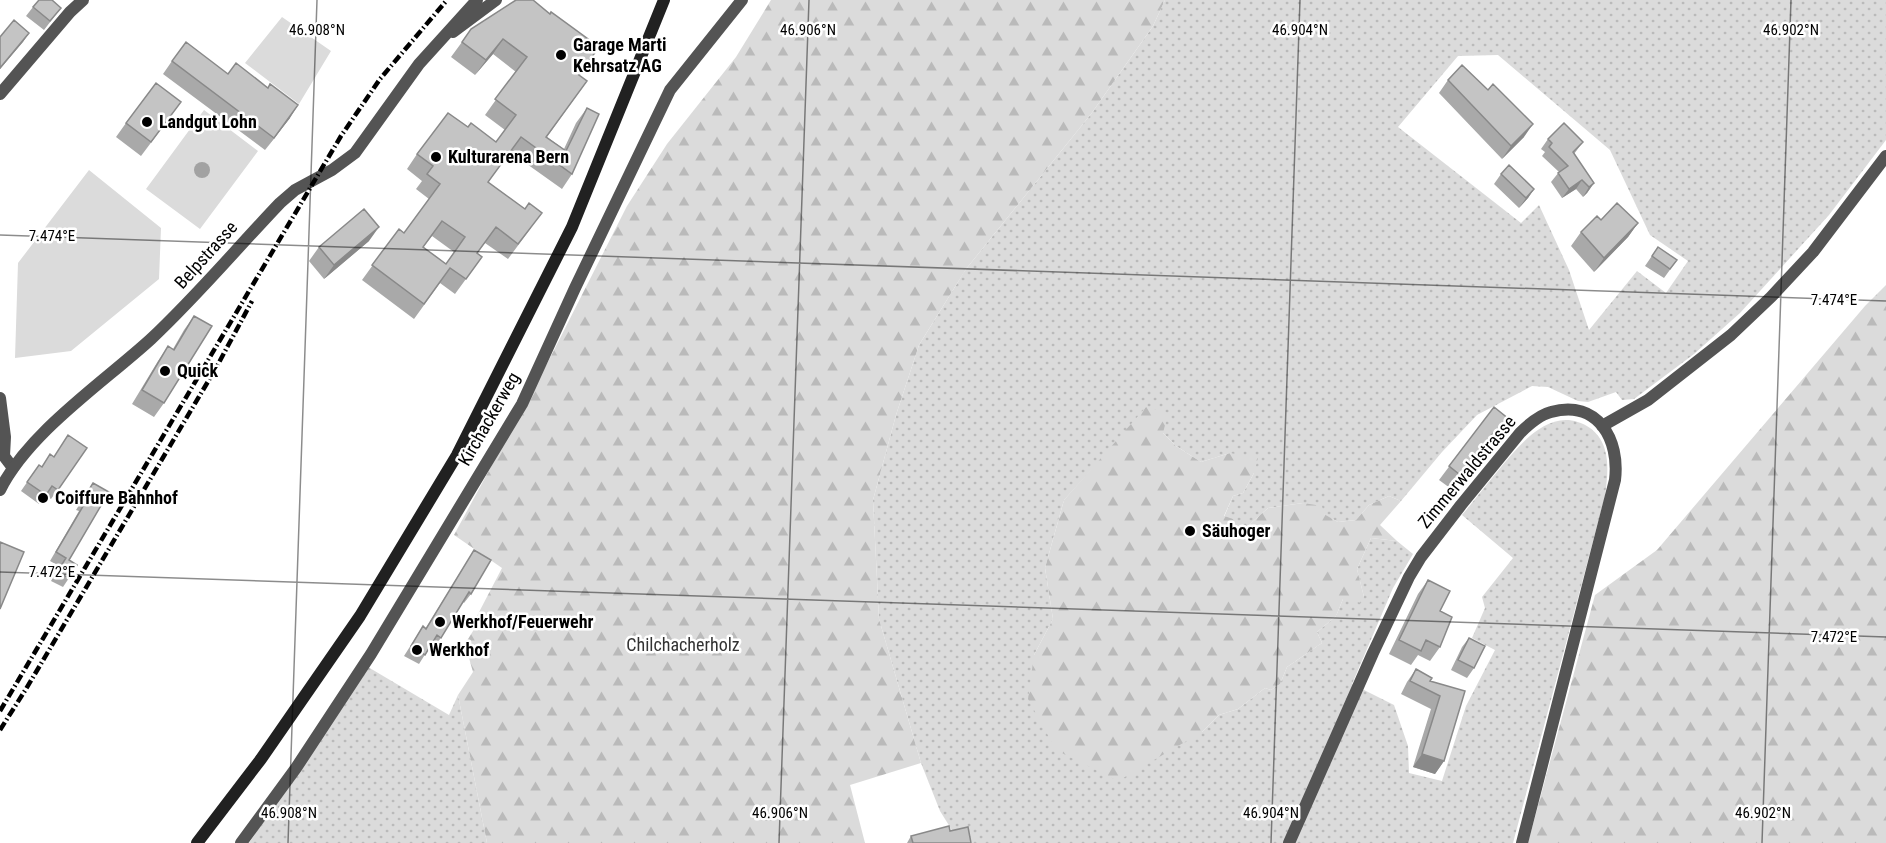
<svg xmlns="http://www.w3.org/2000/svg" width="1886" height="843" viewBox="0 0 1886 843" font-family="'Roboto Condensed',sans-serif">
<style>
.grass{fill:url(#grass-dots);fill-rule:evenodd}
.forest{fill:url(#forest-firs)}
.green{fill:#dbdbdb}
.water{fill:#a2a2a2}
.lines{fill:none;stroke-linecap:round;stroke-linejoin:round}
.minor{stroke:#545454;stroke-width:12}
.tertiary{stroke:#545454;stroke-width:12}
.secondary{stroke:#212121;stroke-width:12}
.rail{stroke:#000;stroke-width:4.5;stroke-dasharray:9 3 1.5 3;stroke-linecap:butt}
.wall{fill:#a9a9a9;fill-rule:evenodd}
.shaded-wall{fill:#898989}
.building{fill:#c4c4c4;stroke:#898989;stroke-width:1.5;fill-rule:evenodd}
.ticks{fill:none;stroke:#000;stroke-width:1.5;stroke-opacity:0.45}
.poi-dot{fill:#000;stroke:#fff;stroke-width:2}
.labels{text-anchor:middle;stroke-width:5;stroke-linejoin:round;paint-order:stroke}
.poi-label{font-size:18px;font-weight:bold;fill:#000;stroke:#fff;text-anchor:start}
.street-label{font-size:18px;fill:#000;stroke:#fff}
.park-label{font-size:18px;fill:#323232;stroke:#fff}
.ticks-label{font-size:15px;text-anchor:middle;fill:#000;stroke:#fff;stroke-width:5;stroke-linejoin:round;paint-order:stroke}
</style>
<defs>
<pattern id="grass-dots" width="8" height="8" patternUnits="userSpaceOnUse" patternTransform="scale(1.5)"><rect width="8" height="8" fill="#dbdbdb"/><path d="M2 2h.1M6 6h.1" fill="none" stroke="#bababa" stroke-width="1.8" stroke-linecap="round"/></pattern>
<pattern id="forest-firs" width="22" height="20" patternUnits="userSpaceOnUse" patternTransform="scale(1.5)"><rect width="22" height="20" fill="#dbdbdb"/><path d="M5 1l3.5 6h-7zM16 11l3.5 6h-7z" fill="#bababa"/></pattern>
</defs>
<rect width="100%" height="100%" fill="#fff"/>
<path class="grass" d="M1165,0H1886V140L1829,215L1740,313L1694,354L1634,399L1622,400L1616,392L1588,402L1578,401L1548,387L1532,386L1477,415L1442,452L1401,501L1389,496L1369,505L1356,520L1338,522L1303,503L1268,508L1241,532L1224,517L1233,496L1243,493L1254,473L1230,453L1201,462L1176,446L1163,433L1095,466L1064,500L1045,568L1053,619L1034,655L1202,732L1219,715L1238,709L1265,688L1271,690L1280,684L1287,667L1322,643L1317,632L1336,616L1343,599L1364,597L1357,569L1371,538L1397,541L1413,554L1393,588L1352,684L1394,705L1408,746L1409,773L1442,781L1466,706L1495,650L1472,638L1485,608L1482,597L1513,558L1462,515C1474,501 1485,486 1497,472C1519,446 1551,402 1590,428C1612,444 1608,473 1605,496L1513,843H960L940,811L921,763L879,619L873,500L896,415L919,345L966,269L1091,114L1153,26ZM1498,55L1610,150L1650,235L1688,261L1666,293L1637,271L1589,330L1569,270L1539,205L1521,223L1398,127L1458,56Z
M368,667L449,715L458,695L487,843H249Z"/>
<path class="forest" d="M771,0H1165L1153,26L1091,114L966,269L919,345L896,415L873,500L879,619L921,763L850,785L865,843H487L458,695L473,672L465,644L481,618L477,616L502,568L454,535L551,356L627,206L667,144L736,57Z
M1886,285V843H1528L1595,595L1657,550L1865,306Z
M1146,407L1168,413L1163,433L1176,446L1201,462L1230,453L1258,458L1254,473L1243,493L1233,496L1224,516L1236,520L1241,532L1268,508L1303,503L1322,506L1324,514L1338,522L1356,520L1369,505L1389,496L1401,501L1380,525L1397,541L1371,538L1357,569L1364,597L1362,603L1343,599L1336,616L1317,632L1322,643L1287,667L1280,684L1271,690L1265,688L1238,709L1219,715L1202,732L1118,781L1056,750L1028,699L1034,655L1053,619L1045,568L1064,500Z"/>
<path class="green" d="M282,17L331,51L299,104L245,63Z
M204,110L258,151L200,229L146,189Z
M89,170L161,228L159,279L71,351L15,358L18,263Z"/>
<path class="water" d="M194 170a8 8 0 1 1 16 0a8 8 0 1 1-16 0Z"/>
<g class="lines">
<path class="minor" d="M0,94L70,12L83,0
M0,398L5,437L4,456L13,468
M241,843L296,768L371,654L522,404L575,288L670,90L742,0"/>
<path class="tertiary" d="M453,32L496,0
M1602,426L1648,400L1731,335L1771,297L1813,252L1886,156
M0,490C29,432 104,382 151,339C197,296 237,248 280,203L295,190L332,170L355,153L419,64L477,0
M1289,843L1373,653L1409,577L1421,557L1461,505L1520,433C1529,424 1539,415 1551,412C1598,399 1620,440 1615,480L1522,843"/>
<path class="secondary" d="M197,843L261,759L360,616L457,455L572,227L664,0"/>
<path class="rail" d="M0,711L341,136L380,79L447,0
M0,730L26,689L216,368L252,301"/>
</g>
<path class="wall" d="M516,0L579,75L587,81L547,137L564,149L576,123L587,108L572,174L562,189L510,152L488,182L531,228L508,259L485,243L477,253L482,257L455,294L440,283L414,319L362,280L399,229L404,233L429,199L416,189L422,181L407,169L417,154L468,127L496,142L505,130L485,115L516,72L493,54L475,75L451,57L462,42ZM432,236L454,252L446,264L423,247Z
M33,7L54,17L44,30L26,16Z
M172,61L228,74L268,88L290,118L265,150L163,74Z
M1448,80L1524,137L1502,159L1439,93Z
M171,116L141,156L116,137L126,123Z
M1548,139L1583,142L1574,154L1594,183L1587,193L1583,197L1576,189L1562,198L1551,182L1559,172L1542,156L1545,152L1541,149Z
M1501,174L1534,189L1528,198L1519,208L1494,184Z
M1601,220L1638,223L1628,237L1594,272L1571,246L1581,232Z
M369,241L324,279L309,261L319,247Z
M1658,247L1677,260L1664,278L1645,266Z
M194,316L164,403L154,417L132,404L158,361L168,346L173,349L184,330Z
M1494,407L1500,434L1488,450L1484,446L1450,488L1439,480Z
M87,448L51,499L45,495L39,504L21,491L39,465L42,467L54,457Z
M93,483L69,560V578L63,587L51,581L59,566L50,561L79,511L76,510Z
M474,550L471,594L464,603L463,602L435,647L431,645L419,664L404,656L423,626L426,628Z
M1428,580L1440,611V647L1430,661L1418,655L1411,665L1389,654L1418,594Z
M1469,638L1474,668L1467,678L1451,670L1462,647Z
M1416,669L1430,681L1465,691L1444,761L1435,774L1413,767L1431,709L1401,694L1407,682Z
M911,836L971,843H907Z"/>
<path class="shaded-wall" d="M29,33L23,42L0,69V68Z
M503,39L493,54L475,75L486,60Z
M298,105L290,118L265,150L274,138Z
M1533,124L1524,137L1502,159L1511,146Z
M1582,180L1576,189L1562,198L1569,189Z
M1594,183L1587,193L1583,197L1589,187Z
M1534,189L1528,198L1519,208L1526,198Z
M1638,223L1628,237L1594,272L1604,258Z
M379,227L369,241L324,279L334,265Z
M1494,432L1484,446L1450,488L1459,474Z
M1422,754L1444,761L1435,774L1413,767Z"/>
<path class="building" d="M39,0H52L61,8L50,21L33,7Z
M516,0H533L550,14L551,12L599,47L579,75L587,81L546,137L566,151L587,108L599,114L572,174L521,137L488,182L525,209L529,203L542,213L518,244L496,227L477,253L482,257L466,279L450,268L424,304L372,265L399,229L404,233L440,184L427,174L433,166L417,154L448,113L468,127L471,123L496,142L516,115L495,99L527,57L503,39L486,60L462,42L471,29ZM442,221L465,237L446,264L423,247Z
M14,20L29,33L0,68V37Z
M186,42L228,74L236,63L268,88L270,84L298,105L274,138L172,61Z
M1462,65L1488,90L1493,84L1533,124L1511,146L1448,80Z
M156,83L181,102L151,142L126,123Z
M1564,123L1583,142L1573,152L1594,183L1589,187L1582,180L1569,189L1558,173L1568,166L1549,147L1552,143L1548,139Z
M1509,165L1534,189L1526,198L1501,174Z
M1617,203L1638,223L1604,258L1581,232L1597,216L1601,220Z
M364,209L379,227L334,265L319,247Z
M1658,247L1677,260L1670,269L1652,256Z
M194,316L212,326L164,403L142,390L168,346L174,350Z
M1494,407L1510,420L1498,436L1494,432L1459,474L1449,466Z
M68,435L87,448L58,490L52,486L46,495L27,482L39,465L42,467L50,454L54,457Z
M93,483L109,492L69,560L77,565L69,578L57,572L66,558L56,552L85,503L82,501Z
M0,542L24,552L0,609Z
M474,550L491,560L471,594L469,592L441,638L437,635L425,655L411,646L423,626L426,629Z
M1428,580L1450,591L1440,611L1452,617L1440,647L1426,640L1421,651L1399,640Z
M1469,638L1485,646L1474,668L1458,660Z
M1416,669L1432,678L1430,681L1465,691L1444,761L1422,754L1440,696L1410,681Z
M949,826L950,831L968,827L971,843H913L911,836Z"/>
<path class="ticks" d="M0,235L1886,301M0,572L1886,637M288,843L317,0M779,843L809,0M1271,843L1300,0M1762,843L1791,0"/>
<g class="poi-dot">
<circle cx="561" cy="55" r="6"/>
<circle cx="147" cy="122" r="6"/>
<circle cx="436" cy="157" r="6"/>
<circle cx="165" cy="371" r="6"/>
<circle cx="43" cy="498" r="6"/>
<circle cx="1190" cy="531" r="6"/>
<circle cx="440" cy="622" r="6"/>
<circle cx="417" cy="650" r="6"/>
</g>
<g class="labels">
<g class="poi-label">
<text x="573" y="51">Garage Marti<tspan x="573" dy="21">Kehrsatz AG</tspan></text>
<text x="159" y="128">Landgut Lohn</text>
<text x="448" y="163">Kulturarena Bern</text>
<text x="177" y="377">Quick</text>
<text x="55" y="504">Coiffure Bahnhof</text>
<text x="1202" y="537">Säuhoger</text>
<text x="452" y="628">Werkhof/Feuerwehr</text>
<text x="429" y="656">Werkhof</text>
</g>
<g class="street-label">
<text transform="translate(206 255) rotate(-48)" y="6">Belpstrasse</text>
<text transform="translate(489 419) rotate(-60)" y="6">Kirchackerweg</text>
<text transform="translate(1467 472) rotate(-50)" y="6">Zimmerwaldstrasse</text>
</g>
<g class="park-label">
<text x="683" y="651">Chilchacherholz</text>
</g>
</g>
<g class="ticks-label">
<text x="317" y="35">46.908°N</text>
<text x="808" y="35">46.906°N</text>
<text x="1300" y="35">46.904°N</text>
<text x="1791" y="35">46.902°N</text>
<text x="52" y="241">7.474°E</text>
<text x="1834" y="305">7.474°E</text>
<text x="52" y="577">7.472°E</text>
<text x="1834" y="642">7.472°E</text>
<text x="289" y="818">46.908°N</text>
<text x="780" y="818">46.906°N</text>
<text x="1271" y="818">46.904°N</text>
<text x="1763" y="818">46.902°N</text>
</g>
</svg>
